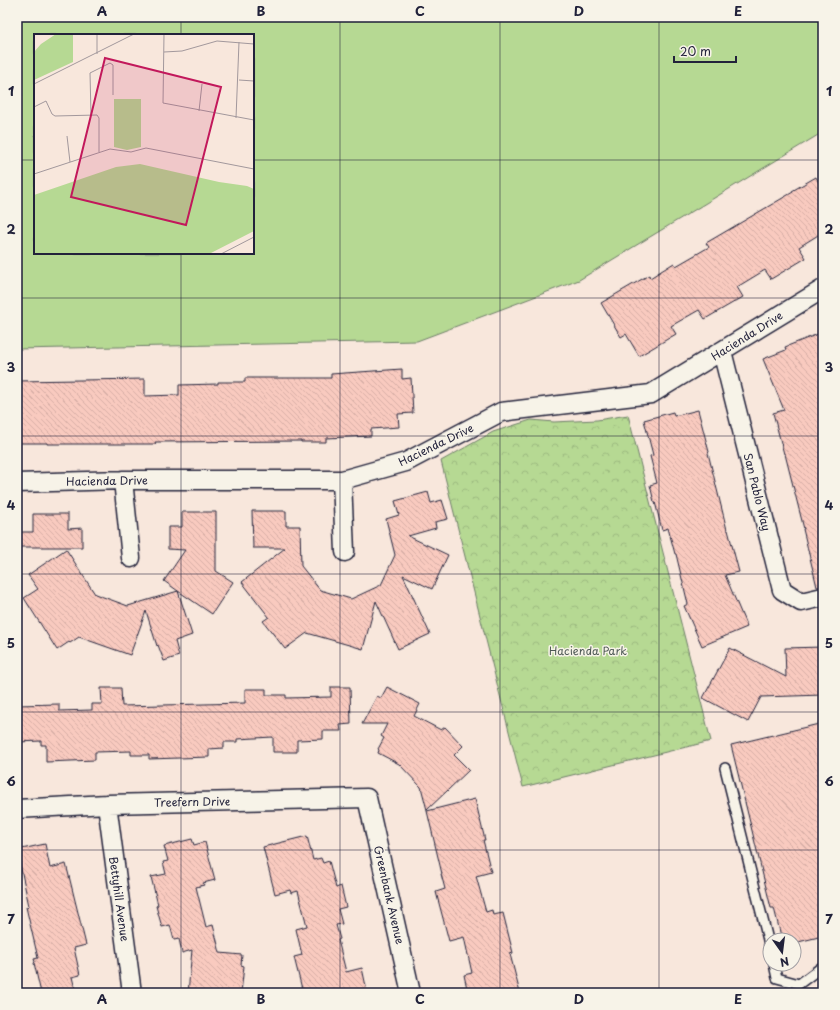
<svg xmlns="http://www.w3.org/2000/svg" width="840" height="1010" viewBox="0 0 840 1010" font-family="'Playpen Sans',sans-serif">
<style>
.grass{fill:#b6d993;stroke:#6c7e67;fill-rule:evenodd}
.park{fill:url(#park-crowns);stroke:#6c7e67}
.building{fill:url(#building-back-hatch);stroke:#22223b}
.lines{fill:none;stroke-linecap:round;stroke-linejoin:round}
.lane-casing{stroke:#22223b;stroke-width:12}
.street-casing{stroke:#22223b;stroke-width:21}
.lane{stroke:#f7f3e8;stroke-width:9}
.street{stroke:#f7f3e8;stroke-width:18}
.grid{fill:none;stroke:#22223b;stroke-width:1;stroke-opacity:0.55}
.labels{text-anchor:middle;stroke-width:3;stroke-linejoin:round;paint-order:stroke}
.street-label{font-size:11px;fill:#22223b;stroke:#f7f3e8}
.park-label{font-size:11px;fill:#4e5955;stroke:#f7f3e8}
.inset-road{fill:none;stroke:#a2989c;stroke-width:1}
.view{fill:#c2185b;fill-opacity:0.15;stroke:#c2185b;stroke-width:2}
.inset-edge{fill:none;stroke:#22223b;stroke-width:2}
.neatline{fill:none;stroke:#22223b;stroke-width:1.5}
.grid-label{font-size:13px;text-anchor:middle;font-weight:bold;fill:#22223b}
</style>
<defs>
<pattern id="park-crowns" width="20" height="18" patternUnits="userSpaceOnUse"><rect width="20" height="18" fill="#b6d993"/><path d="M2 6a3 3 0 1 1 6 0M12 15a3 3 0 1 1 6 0" fill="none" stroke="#9cba80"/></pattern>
<pattern id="building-back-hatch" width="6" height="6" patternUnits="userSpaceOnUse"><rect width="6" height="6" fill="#f9cabf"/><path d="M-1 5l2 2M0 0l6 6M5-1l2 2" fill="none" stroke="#d5ada5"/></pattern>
</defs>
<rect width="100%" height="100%" fill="#f8e7dc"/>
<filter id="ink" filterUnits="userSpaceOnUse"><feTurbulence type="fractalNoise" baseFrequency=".025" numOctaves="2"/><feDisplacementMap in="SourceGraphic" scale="8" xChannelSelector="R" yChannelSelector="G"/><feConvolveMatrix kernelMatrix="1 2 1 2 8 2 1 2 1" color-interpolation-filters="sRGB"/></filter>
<g filter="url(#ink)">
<path class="grass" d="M17,17H823V132L579,280L417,341L17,349ZM35,35H253V253H35Z"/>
<path class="park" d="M628,415L711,741L523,787L441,461L493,432L531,420L554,422L597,420Z"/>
<path class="building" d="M816,177L823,190V232L799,247L806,258L771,279L765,270L737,287L743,297L705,319L699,310L671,326L676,334L639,356L626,334L621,337L601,303L649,275L650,278L674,263L676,266L709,247L706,243L793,192L792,191Z
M818,334L823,346V586L817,587L803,529H804L785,454H784L773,413L784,410L763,359L786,350L785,347Z
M402,369V379L411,378L413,413L398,414L399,427L371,429V436L326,438V442H301V441L155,442L156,444H47V443H17V381L145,379V396L179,395V385L218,384V382H245V378H331V374Z
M698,410L709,452L708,453L727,530H728L739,572L725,575L747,627L702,646L684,606L688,604L676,554H675L668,528L662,530L655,502H654L650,485L657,483L650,456L653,455L644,420L673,412L674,416Z
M428,492L431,503L442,500L448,519L435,522L436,528L408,536L448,555L432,589L403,575L430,634L398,649L376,601L363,649L307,633L285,649L263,621L269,617L242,582L285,548H253L252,511H286V526H300L301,566L320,590L351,599L381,585L395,555L386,519L399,515L395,501Z
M182,512H216V571L233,582L212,614L178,591L192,635L175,641L179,656L164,661L158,645L157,646L146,611L130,655L79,637L70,643L69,642L57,650L24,598L38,589L28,575L66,549L95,594L128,606L178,591L164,581L185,550L168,549V527H182Z
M33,514H68V529L82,528V547H19V532H33Z
M823,647V695L761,697L748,722L703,698L730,648L786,677L785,648Z
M331,687H350L351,724L340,725L341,731H323V739L297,740V752H273V737L237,739V742H224V748L209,749V757L149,759V755H131V751L95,752V760L46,762V745H41V741L18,742L17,705L59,704V711L92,710V704H102L101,688H121L122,706L245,703V689H266V695H286V698L331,697Z
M387,687L420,704L414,716L441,730L445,727L463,746L454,755L469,770L427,810L421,787L399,764L378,753L379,750L378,749L384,738L381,736L387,724H362L377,696L381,698Z
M823,723V936L794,943V940H782L774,908H771L731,745Z
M475,799L485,840H483L491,872L476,876L486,912L492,910L493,915L503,913L513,953L510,954L520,993H468L464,975L472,973L464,937L449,941L436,892L445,889L441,874H442L427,811Z
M307,836L313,860L321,858L323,863L329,861L336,888L341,886L346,907L338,909L342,924L336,925L340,939L338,940L346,972L362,968L367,991L358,993H303L294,957L302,955L296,929L307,926L298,891L291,893L290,890L275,894L263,847Z
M192,839L194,845L205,842L215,880L203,883L204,885L196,887L206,927L213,925L220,953L242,955L241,965L244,966L241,993H188L192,950L182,953L179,939L174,940L170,925L162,927L156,906L158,905L151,877L166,874L163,862L168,861L164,846Z
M45,844L50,868L66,864L86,945L74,948L80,975L72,977L76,993H41L34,963L35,962L34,959L38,958L26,907L29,906L17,850Z"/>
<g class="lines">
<g class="lane-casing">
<path id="lane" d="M725,768L770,948
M774,964L777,978L799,984L823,966"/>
</g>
<g class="street-casing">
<path id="street" d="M722,351L782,590L801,602L823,597
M123,480L131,558
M342,480L345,552
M17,483L123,480H342L406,462L501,412L651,394L823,289
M107,804L132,993
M17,809L107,804L367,798L411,993"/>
</g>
<use href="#lane" class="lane"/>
<use href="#street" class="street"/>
</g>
</g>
<path class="grid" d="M181,17V35M340,17V993M500,17V993M659,17V993M17,160H35M253,160H823M181,253V993M17,298H823M17,436H823M17,574H823M17,712H823M17,850H823"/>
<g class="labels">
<g class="street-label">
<text transform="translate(747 336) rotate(-32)" y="4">Hacienda Drive</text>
<text transform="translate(436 445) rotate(-26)" y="4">Hacienda Drive</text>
<text transform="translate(107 481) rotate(-1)" y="4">Hacienda Drive</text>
<text transform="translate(757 492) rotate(76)" y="4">San Pablo Way</text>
<text transform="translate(192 802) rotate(-1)" y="4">Treefern Drive</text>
<text transform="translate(389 895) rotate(77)" y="4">Greenbank Avenue</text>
<text transform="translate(119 899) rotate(82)" y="4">Bettyhill Avenue</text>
</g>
<g class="park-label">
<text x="588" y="655">Hacienda Park</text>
</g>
</g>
<g transform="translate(34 34)">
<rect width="220" height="220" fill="#f8e7dc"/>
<path d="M106,130L185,148L213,152L220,155V197L175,220H0V161L82,133Z" fill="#b6d993"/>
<path d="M22,0H39V28L0,46V18L7,10ZM80,65H107V113L93,116L80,113Z" fill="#b6d993"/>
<path class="inset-road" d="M130,0L129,69L220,86M130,18L148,17L183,7L220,10M63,20V0M205,46L220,47M0,50L100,0M0,73L12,67L18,80L21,82L63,81L65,84V118M165,77L168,50M57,81L56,39L76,29L79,31V61M202,84L205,8M33,102L36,128M0,140L76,115L97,118L112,114L220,135M187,220L220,203"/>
<path class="view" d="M71,24L187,53L152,191L37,163Z"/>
<rect width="220" height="220" class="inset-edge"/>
</g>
<rect width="840" height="1010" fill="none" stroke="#f7f3e8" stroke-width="44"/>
<g transform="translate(782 952) rotate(166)"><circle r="19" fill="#f7f3e8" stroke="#a29fa3"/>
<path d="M0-3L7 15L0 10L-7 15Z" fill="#22223b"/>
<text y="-6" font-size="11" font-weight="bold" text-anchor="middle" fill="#22223b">N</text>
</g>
<path d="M674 56v6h62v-6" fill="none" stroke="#22223b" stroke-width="2"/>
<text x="680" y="56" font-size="12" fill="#22223b" stroke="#f7f3e8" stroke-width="3" paint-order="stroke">20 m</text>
<rect x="22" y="22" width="796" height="966" class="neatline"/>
<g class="grid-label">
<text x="102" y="16">A</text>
<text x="261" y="16">B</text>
<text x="420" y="16">C</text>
<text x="579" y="16">D</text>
<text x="738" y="16">E</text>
<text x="11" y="96">1</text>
<text x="829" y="96">1</text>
<text x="11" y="234">2</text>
<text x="829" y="234">2</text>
<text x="11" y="372">3</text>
<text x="829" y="372">3</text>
<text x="11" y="510">4</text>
<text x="829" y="510">4</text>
<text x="11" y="648">5</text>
<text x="829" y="648">5</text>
<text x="11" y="786">6</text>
<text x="829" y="786">6</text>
<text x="11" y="924">7</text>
<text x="829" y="924">7</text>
<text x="102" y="1004">A</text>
<text x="261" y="1004">B</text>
<text x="420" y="1004">C</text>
<text x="579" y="1004">D</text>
<text x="738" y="1004">E</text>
</g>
</svg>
